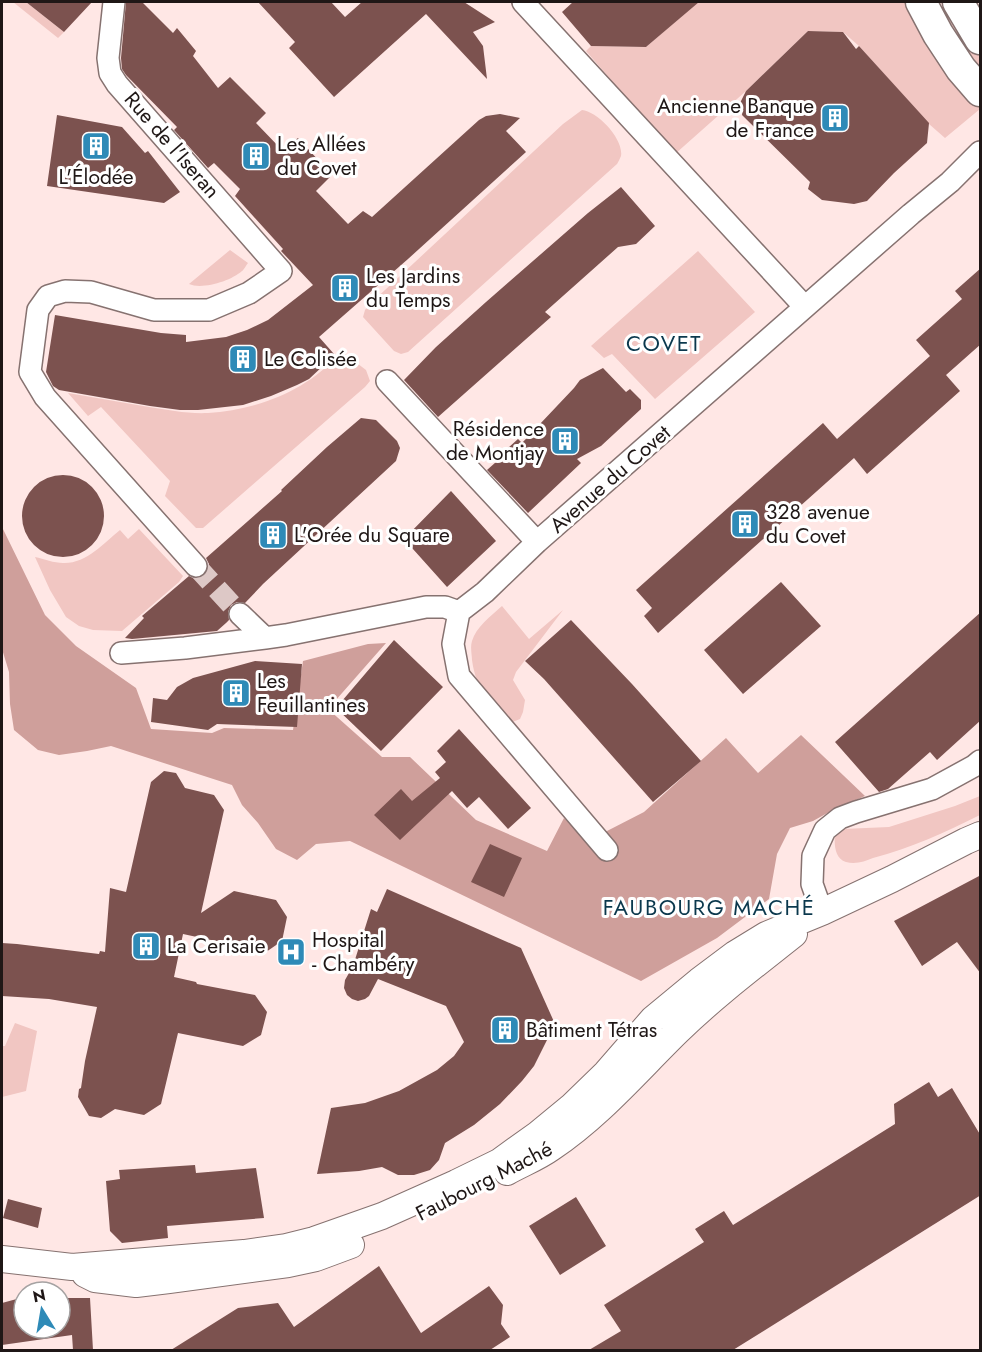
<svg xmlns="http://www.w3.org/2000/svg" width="982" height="1352" viewBox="0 0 982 1352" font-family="Jost,sans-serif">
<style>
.green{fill:#f1c6c2}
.forest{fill:#cf9f9b}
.building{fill:#7c524f}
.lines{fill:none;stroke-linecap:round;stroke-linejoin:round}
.minor-tunnel{stroke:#ddc8c6;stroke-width:21;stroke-dasharray:21 10;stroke-linecap:butt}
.minor-casing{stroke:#867270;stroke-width:24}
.tertiary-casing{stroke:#867270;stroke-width:28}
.secondary-casing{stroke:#867270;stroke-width:33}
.minor{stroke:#fff;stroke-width:21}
.tertiary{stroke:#fff;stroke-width:26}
.secondary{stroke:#fff;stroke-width:30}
.labels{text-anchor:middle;stroke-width:6;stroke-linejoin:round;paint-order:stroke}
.poi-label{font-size:21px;fill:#1f1716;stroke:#fff;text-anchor:start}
.street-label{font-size:21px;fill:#1f1716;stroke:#fff}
.neighbourhood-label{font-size:22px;letter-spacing:1.5px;fill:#0b384d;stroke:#fff}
</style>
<rect width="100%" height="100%" fill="#ffe7e5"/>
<path class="green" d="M13,2H26L64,32L58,38Z
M698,2H907L980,106V109L945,138L929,124L859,46L843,32L808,31L746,91L675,154L586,51L591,46L646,47Z
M950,8L980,52V82L942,11Z
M582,110C597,111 624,139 621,156C620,158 618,163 617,164L408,352L401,354L394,351L363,317L365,310L370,304L563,124Z
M230,250L248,263C246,265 244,270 242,271C231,281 202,290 189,284Z
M698,251L755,312L655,399L612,354L604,358L591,346Z
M339,354H345L366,370L370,381L365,387L203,528H196L165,496L170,481L101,407L88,416L68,393C95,398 122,402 149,407C168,410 188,414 208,413C256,410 307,391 339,354Z
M139,529L183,576L179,582L122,631L93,630L79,626L66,617L50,590L35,557C44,559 54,563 63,563C86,564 104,543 120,530L128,539Z
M502,606L529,639L563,610L516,672L513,680L525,700L523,712L520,719L510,723C490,702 476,690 472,660C472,655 470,647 472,641C476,627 491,616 502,606Z
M980,796V815C946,832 911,848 873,858C865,861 856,865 846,862C835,859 834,845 835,835L843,829L889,827L955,806Z
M15,1023L37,1031L26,1091L2,1097V1046H5Z"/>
<path class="forest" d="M2,527L45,615L76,646L136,688L151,729L212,733L224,728L293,730L303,661L368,644L386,643L328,709L382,757H410L476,820L547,851L564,818L580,834L607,831L644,812L726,738L758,773L801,735L865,796L831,811L813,821L790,828L777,854L769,899L717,938L641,981L350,841L316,844L297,860L276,849L258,823L242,805L232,785L111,746L87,751L59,755L38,750L14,730L10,704L9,672L2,649Z"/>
<path class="building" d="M26,2H92L64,32Z
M126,2H142L173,33L177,28L196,51L193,56L218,88L230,77L266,113L256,123L282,150L298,138L332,175L316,191L348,224L363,211L372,217L479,120L486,116L500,114L520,118L506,131L526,152L408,259L319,337L334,354L324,365L309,379L297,385L271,396L243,405L198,410H180L150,406L59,390L53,386L46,372L55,315L161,333L186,335V342L226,337L247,330L268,320L313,285L281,251L283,249L235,196L240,189L214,163L208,168L174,130L177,127L126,75L122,69L121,58Z
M258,2H331L345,17L362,2H464L495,22L473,32L483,46L487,79L426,14L334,97L289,48L295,42Z
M573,2H699L646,47L591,46L562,12Z
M808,31L843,32L856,49L859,46L929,123L927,143L894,173L867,201L854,204L822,200L808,189L810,182L742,115L743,108L740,103L746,91Z
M57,115L122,127L145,153L148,151L180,192L164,203L47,186Z
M621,187L655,226L636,244L618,247L545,312L551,317L438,417L404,380L436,347L486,302L588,213Z
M981,268V344L946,375L960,391L867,474L854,458L658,633L644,616L652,608L636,590L823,423L837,439L930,356L916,340L962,299L955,291Z
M603,368L626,392L630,389L641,400V409L601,446L577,459L581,463L528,513L487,470L505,454L507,449L518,439L522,443L574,388L580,380Z
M361,418L376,420L397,441L400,448L396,461L263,584L245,603L237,602L231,605L228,612L229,620L226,623L217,631L132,639L125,638L144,618L142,616L189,576L193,578L198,579L205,575L208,569L209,564L206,558L282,491L281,490L327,447Z
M22 516a41 41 0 1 1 82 0a41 41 0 1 1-82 0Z
M451,491L496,541L447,587L404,539Z
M781,582L821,626L743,694L704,650Z
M981,612V720L937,760L930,752L888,789L879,792L835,742Z
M571,620L632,684L701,761L653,802L544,679L525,661Z
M394,640L443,687L381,751L336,708Z
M255,661L302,664L297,727L217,724L208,730L151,722L153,698L167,700L177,687L193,678Z
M459,729L531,808L508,829L479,797L467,808L452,791L400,840L374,815L401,789L412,801L440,778L435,772L446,762L437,751Z
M164,771L176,773L185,788L214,795L224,810L201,913L234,891L276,900L287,917L282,941L266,952L183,934L174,977L196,982L197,984L255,995L267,1012L261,1035L243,1046L178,1033L161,1104L144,1115L115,1109L101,1118L89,1116L78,1097L79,1089L81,1088L85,1061L97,1007L49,999L2,996V943L17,944L99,954L100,951L105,952L110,888L126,892L151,782Z
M490,844L522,858L504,897L471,882Z
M981,875V974L957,942L922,966L894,921Z
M387,889L521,948L555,1024L534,1066L522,1081L500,1104L474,1125L445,1143L439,1160L430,1170L414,1175H398L382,1167L359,1171L317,1174L331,1108L365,1103L399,1091L437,1070L454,1056L464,1042L446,1006L378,979L369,996L365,999L358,1001L352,999L347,995L344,988L345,980L353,966L371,909L377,912Z
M929,1082L938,1097L952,1088L981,1136V1195L733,1350H589L621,1331L604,1305L704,1242L695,1229L724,1211L733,1225L895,1124L894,1104Z
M195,1165L196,1173L256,1168L264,1218L167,1226L168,1238L122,1243L110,1231L106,1181L120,1179L119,1170Z
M576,1197L606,1246L560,1275L529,1226Z
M8,1199L42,1208L38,1228L3,1218Z
M379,1266L421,1333L489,1286L503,1305L501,1324L510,1337L490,1350H171L238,1308L278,1303L294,1327Z
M24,1297V1328H60V1298H90L93,1350H73L72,1335L2,1345V1303Z"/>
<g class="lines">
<path class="minor-tunnel" d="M196,566L240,614"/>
<g class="minor-casing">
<path id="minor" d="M114,2L108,58L110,73L117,84L281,271L249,293L209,310H154L91,292L65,291L48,296L38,310L30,372L45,397L196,566
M523,2L805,307
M387,381L537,542
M240,614L265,638L286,635L426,607H445L459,612
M121,653L185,648L265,638
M607,850L459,676L453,644L459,612L485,592L537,542L911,214L950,182L980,152
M822,912L812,884L813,856L825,830L840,818L856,812L932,789L974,766L980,761"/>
</g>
<g class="tertiary-casing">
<path id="tertiary" d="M507,1172C521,1164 537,1158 551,1148C599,1116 637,1071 678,1031C714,996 755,965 794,934
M2,1259L72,1267L244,1253L286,1247L314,1240L382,1216L456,1183L499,1162L538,1134L572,1106L606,1073L653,1019L699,981L735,954L766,935L822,912L892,879L966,841L980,835
M85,1274L95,1279L136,1284L169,1280L288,1264L316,1258L351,1245"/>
</g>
<g class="secondary-casing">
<path id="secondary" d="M921,2L938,34L961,69L980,91
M958,2L980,39"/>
</g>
<use href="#minor" class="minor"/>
<use href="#tertiary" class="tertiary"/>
<use href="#secondary" class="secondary"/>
</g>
<defs>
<g id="building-square" transform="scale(1.5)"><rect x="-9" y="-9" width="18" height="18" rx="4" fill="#2e8ab7" stroke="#fff"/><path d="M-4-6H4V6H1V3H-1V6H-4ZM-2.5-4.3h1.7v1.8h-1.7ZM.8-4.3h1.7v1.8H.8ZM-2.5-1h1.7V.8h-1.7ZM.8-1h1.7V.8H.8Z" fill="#fff"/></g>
<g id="hospital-square" transform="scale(1.5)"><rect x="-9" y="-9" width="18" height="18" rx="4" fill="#2e8ab7" stroke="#fff"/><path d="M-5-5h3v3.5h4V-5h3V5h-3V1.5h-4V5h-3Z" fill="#fff"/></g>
</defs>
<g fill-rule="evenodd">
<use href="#building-square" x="835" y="118"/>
<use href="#building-square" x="96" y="146"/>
<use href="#building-square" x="256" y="156"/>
<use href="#building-square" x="345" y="288"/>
<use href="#building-square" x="243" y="359"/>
<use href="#building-square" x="565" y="441"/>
<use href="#building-square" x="745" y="524"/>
<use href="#building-square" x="273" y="535"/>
<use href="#building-square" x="236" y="693"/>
<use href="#building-square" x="146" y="946"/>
<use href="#hospital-square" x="291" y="952"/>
<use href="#building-square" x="505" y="1030"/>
</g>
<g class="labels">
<g class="poi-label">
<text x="814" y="113" text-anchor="end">Ancienne Banque<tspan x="814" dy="24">de France</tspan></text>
<text x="277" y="151">Les Allées<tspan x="277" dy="24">du Covet</tspan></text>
<text x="96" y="184" text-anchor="middle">L'Élodée</text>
<text x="366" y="283">Les Jardins<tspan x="366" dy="24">du Temps</tspan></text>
<text x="264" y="366">Le Colisée</text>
<text x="544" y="436" text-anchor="end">Résidence<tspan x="544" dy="24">de Montjay</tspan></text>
<text x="766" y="519">328 avenue<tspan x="766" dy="24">du Covet</tspan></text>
<text x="294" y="542">L'Orée du Square</text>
<text x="257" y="688">Les<tspan x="257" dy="24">Feuillantines</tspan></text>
<text x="312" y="947">Hospital<tspan x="312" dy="24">- Chambéry</tspan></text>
<text x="167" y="953">La Cerisaie</text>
<text x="526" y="1037">Bâtiment Tétras</text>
</g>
<g class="street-label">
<text transform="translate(172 145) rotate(49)" y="7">Rue de l'Iseran</text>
<text transform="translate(610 479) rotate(-41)" y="7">Avenue du Covet</text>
<text transform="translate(484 1181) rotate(-27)" y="7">Faubourg Maché</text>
</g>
<g class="neighbourhood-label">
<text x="664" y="351">COVET</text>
<text x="709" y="915">FAUBOURG MACHÉ</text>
</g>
</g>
<rect width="982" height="1352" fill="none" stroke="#1f1716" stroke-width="6"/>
<g transform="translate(42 1310) rotate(349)"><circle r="28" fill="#ffffff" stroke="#a5a2a2" stroke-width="1.5"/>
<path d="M0-4.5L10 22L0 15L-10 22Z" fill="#2e8ab7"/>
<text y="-9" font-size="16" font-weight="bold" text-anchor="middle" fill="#1f1716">N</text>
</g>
</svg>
